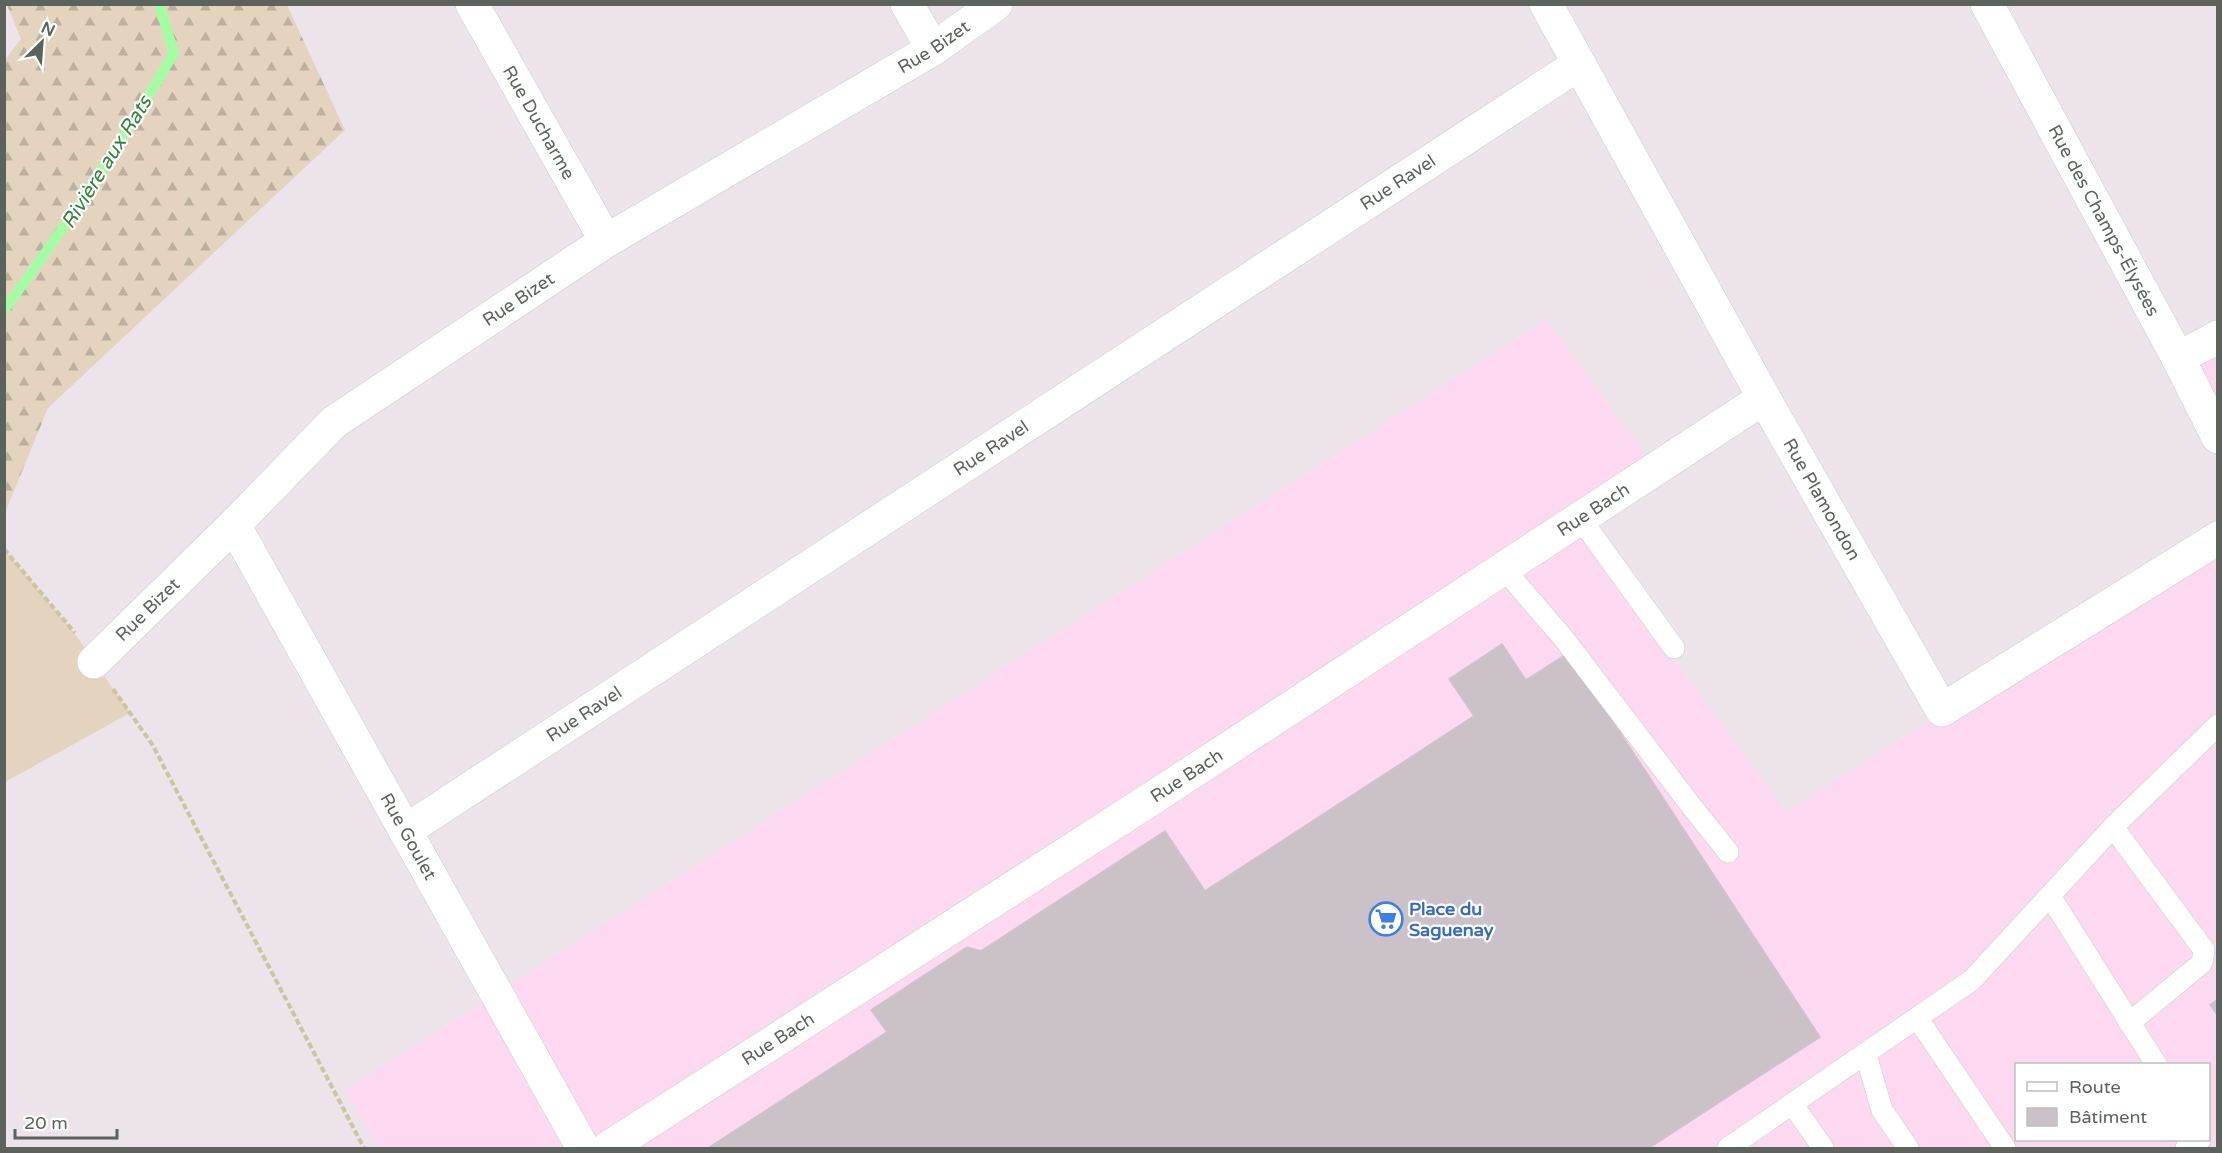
<svg xmlns="http://www.w3.org/2000/svg" width="2222" height="1153" viewBox="0 0 2222 1153" font-family="'Varela Round',sans-serif">
<style>
.commercial{fill:#fdd8f1;fill-rule:evenodd}
.grass{fill:#e4d4bf}
.forest{fill:url(#forest-firs)}
.lines{fill:none;stroke-linecap:round;stroke-linejoin:round}
.stream{stroke:#a3fda3;stroke-width:10}
.building{fill:#cbc1c8;stroke:#d2c1ce;stroke-width:1.5}
.service-casing{stroke:#c9d0cb;stroke-width:22}
.minor-casing{stroke:#c9d0cb;stroke-width:34}
.path{stroke:#ccc59d;stroke-width:4;stroke-dasharray:6 3;stroke-linecap:butt}
.service{stroke:#fff;stroke-width:21}
.minor{stroke:#fff;stroke-width:33}
.labels{text-anchor:middle;stroke-width:4.5;stroke-linejoin:round;paint-order:stroke}
.street-label{font-size:18px;fill:#5b635c;stroke:#fff}
.shop-label{font-size:18px;font-weight:bold;fill:#366cbe;stroke:#fff;text-anchor:start}
.water-label{font-size:20px;font-style:italic;fill:#338339;stroke:#fff}
</style>
<defs>
<pattern id="forest-firs" width="22" height="20" patternUnits="userSpaceOnUse" patternTransform="scale(1.5)"><rect width="22" height="20" fill="#e4d4bf"/><path d="M5 1l3.5 6h-7zM16 11l3.5 6h-7z" fill="#bcb09e"/></pattern>
</defs>
<rect width="100%" height="100%" fill="#ede3ea"/>
<path class="commercial" d="M1546,320L1655,468L1574,523L1786,812L2217,538V1148H379L346,1090ZM2016,1064H2208V1140H2016Z
M2217,337V437L2178,358Z"/>
<path class="grass" d="M4,549L73,631L130,713L5,782Z"/>
<path class="forest" d="M7,5H287L345,130L48,408L5,513L4,61L21,39Z"/>
<g class="lines">
<path class="stream" d="M4,310C66,227 121,142 174,53L159,4"/>
</g>
<path class="building" d="M1502,644L1526,680L1568,653L1820,1037L1649,1148H708L887,1032L871,1010L967,947L981,951L1165,831L1205,891L1474,716L1449,679Z
M2218,999V1016L2210,1005Z"/>
<g class="lines">
<g class="service-casing">
<path id="service" d="M1580,518L1674,648
M1503,568L1565,640L1689,803L1728,852
M2113,827L2204,950L2202,963L2129,1023
M2050,896L2156,1064
M1918,1019L2005,1148
M1866,1055L1882,1110L1908,1148
M1793,1105L1823,1148
M1728,1148L1972,980L2113,827L2218,725
M2186,1148L2200,1140"/>
</g>
<g class="minor-casing">
<g id="minor">
<path id="s1" d="M472,4L606,241"/>
<path d="M907,4L933,49"/>
<path id="s2" d="M1546,4L1764,398L1942,710L2218,538"/>
<path id="s3" d="M1987,4L2178,358L2218,437"/>
<path d="M2178,358L2218,337"/>
<path id="s4" d="M234,525L583,1148"/>
<path id="s5" d="M94,662L234,525L334,422L606,241L933,49L996,4"/>
<path id="s6" d="M405,831L1579,64"/>
<path id="s7" d="M608,1148L1148,801L1764,398"/>
</g>
</g>
<path class="path" d="M4,549L75,633
M113,689L152,744L364,1148"/>
<use href="#service" class="service"/>
<use href="#minor" class="minor"/>
</g>
<defs>
<g id="supermarket-ring" transform="scale(1.725)"><circle r="9.5" fill="#fff" stroke="#3f7fe0" stroke-width="1.5"/><path d="M-6-5.5h2.5l.6 2H6L4.5 2H-2.5L-4.4-4H-6ZM-1.5 3.2a1.3 1.3 0 1 0 .1 0ZM3 3.2a1.3 1.3 0 1 0 .1 0Z" fill="#3f7fe0"/></g>
</defs>
<g fill-rule="evenodd">
<use href="#supermarket-ring" x="1386" y="919"/>
</g>
<g class="labels">
<g class="street-label">
<text dy="6" stroke="none"><textPath href="#s5" startOffset="1047">Rue Bizet</textPath></text>
<text dy="6" stroke="none"><textPath href="#s1" startOffset="136">Rue Ducharme</textPath></text>
<text dy="6" stroke="none"><textPath href="#s6" startOffset="1186">Rue Ravel</textPath></text>
<text dy="6" stroke="none"><textPath href="#s3" startOffset="246">Rue des Champs-Élysées</textPath></text>
<text dy="6" stroke="none"><textPath href="#s5" startOffset="561">Rue Bizet</textPath></text>
<text dy="6" stroke="none"><textPath href="#s6" startOffset="700">Rue Ravel</textPath></text>
<text dy="6" stroke="none"><textPath href="#s2" startOffset="567">Rue Plamondon</textPath></text>
<text dy="6" stroke="none"><textPath href="#s7" startOffset="1174">Rue Bach</textPath></text>
<text dy="6" stroke="none"><textPath href="#s5" startOffset="75">Rue Bizet</textPath></text>
<text dy="6" stroke="none"><textPath href="#s6" startOffset="214">Rue Ravel</textPath></text>
<text dy="6" stroke="none"><textPath href="#s7" startOffset="688">Rue Bach</textPath></text>
<text dy="6" stroke="none"><textPath href="#s4" startOffset="357">Rue Goulet</textPath></text>
<text dy="6" stroke="none"><textPath href="#s7" startOffset="202">Rue Bach</textPath></text>
</g>
<g class="shop-label">
<text x="1409" y="915">Place du<tspan x="1409" dy="21">Saguenay</tspan></text>
</g>
<g class="water-label">
<text transform="translate(106 162) rotate(-58)" y="7">Rivière aux Rats</text>
</g>
</g>
<rect width="2222" height="1153" fill="none" stroke="#5b635c" stroke-width="12"/>
<rect x="2015" y="1063" width="195" height="78" fill="#ffffff" stroke="#bdc1be" stroke-width="1.5"/>
<rect x="2027" y="1082" width="30" height="9" fill="#ffffff" stroke="#bdc1be" stroke-width="1.5"/>
<text x="2069" y="1093" font-size="18" fill="#5b635c">Route</text>
<rect x="2027" y="1108" width="30" height="18" fill="#cbc1c8" stroke="#bdc1be" stroke-width="1.5"/>
<text x="2069" y="1123" font-size="18" fill="#5b635c">Bâtiment</text>
<g transform="translate(42 42) rotate(25)" stroke="#ffffff" stroke-width="4.5" paint-order="stroke">
<path d="M0-4.5L10 22L0 15L-10 22Z" fill="#5b635c"/>
<text y="-9" font-size="16" font-weight="bold" text-anchor="middle" fill="#5b635c">N</text>
</g>
<path d="M15 1129v9h102v-9" fill="none" stroke="#5b635c" stroke-width="3"/>
<text x="24" y="1129" font-size="18" fill="#5b635c" stroke="#ffffff" stroke-width="4.5" paint-order="stroke">20 m</text>
</svg>
